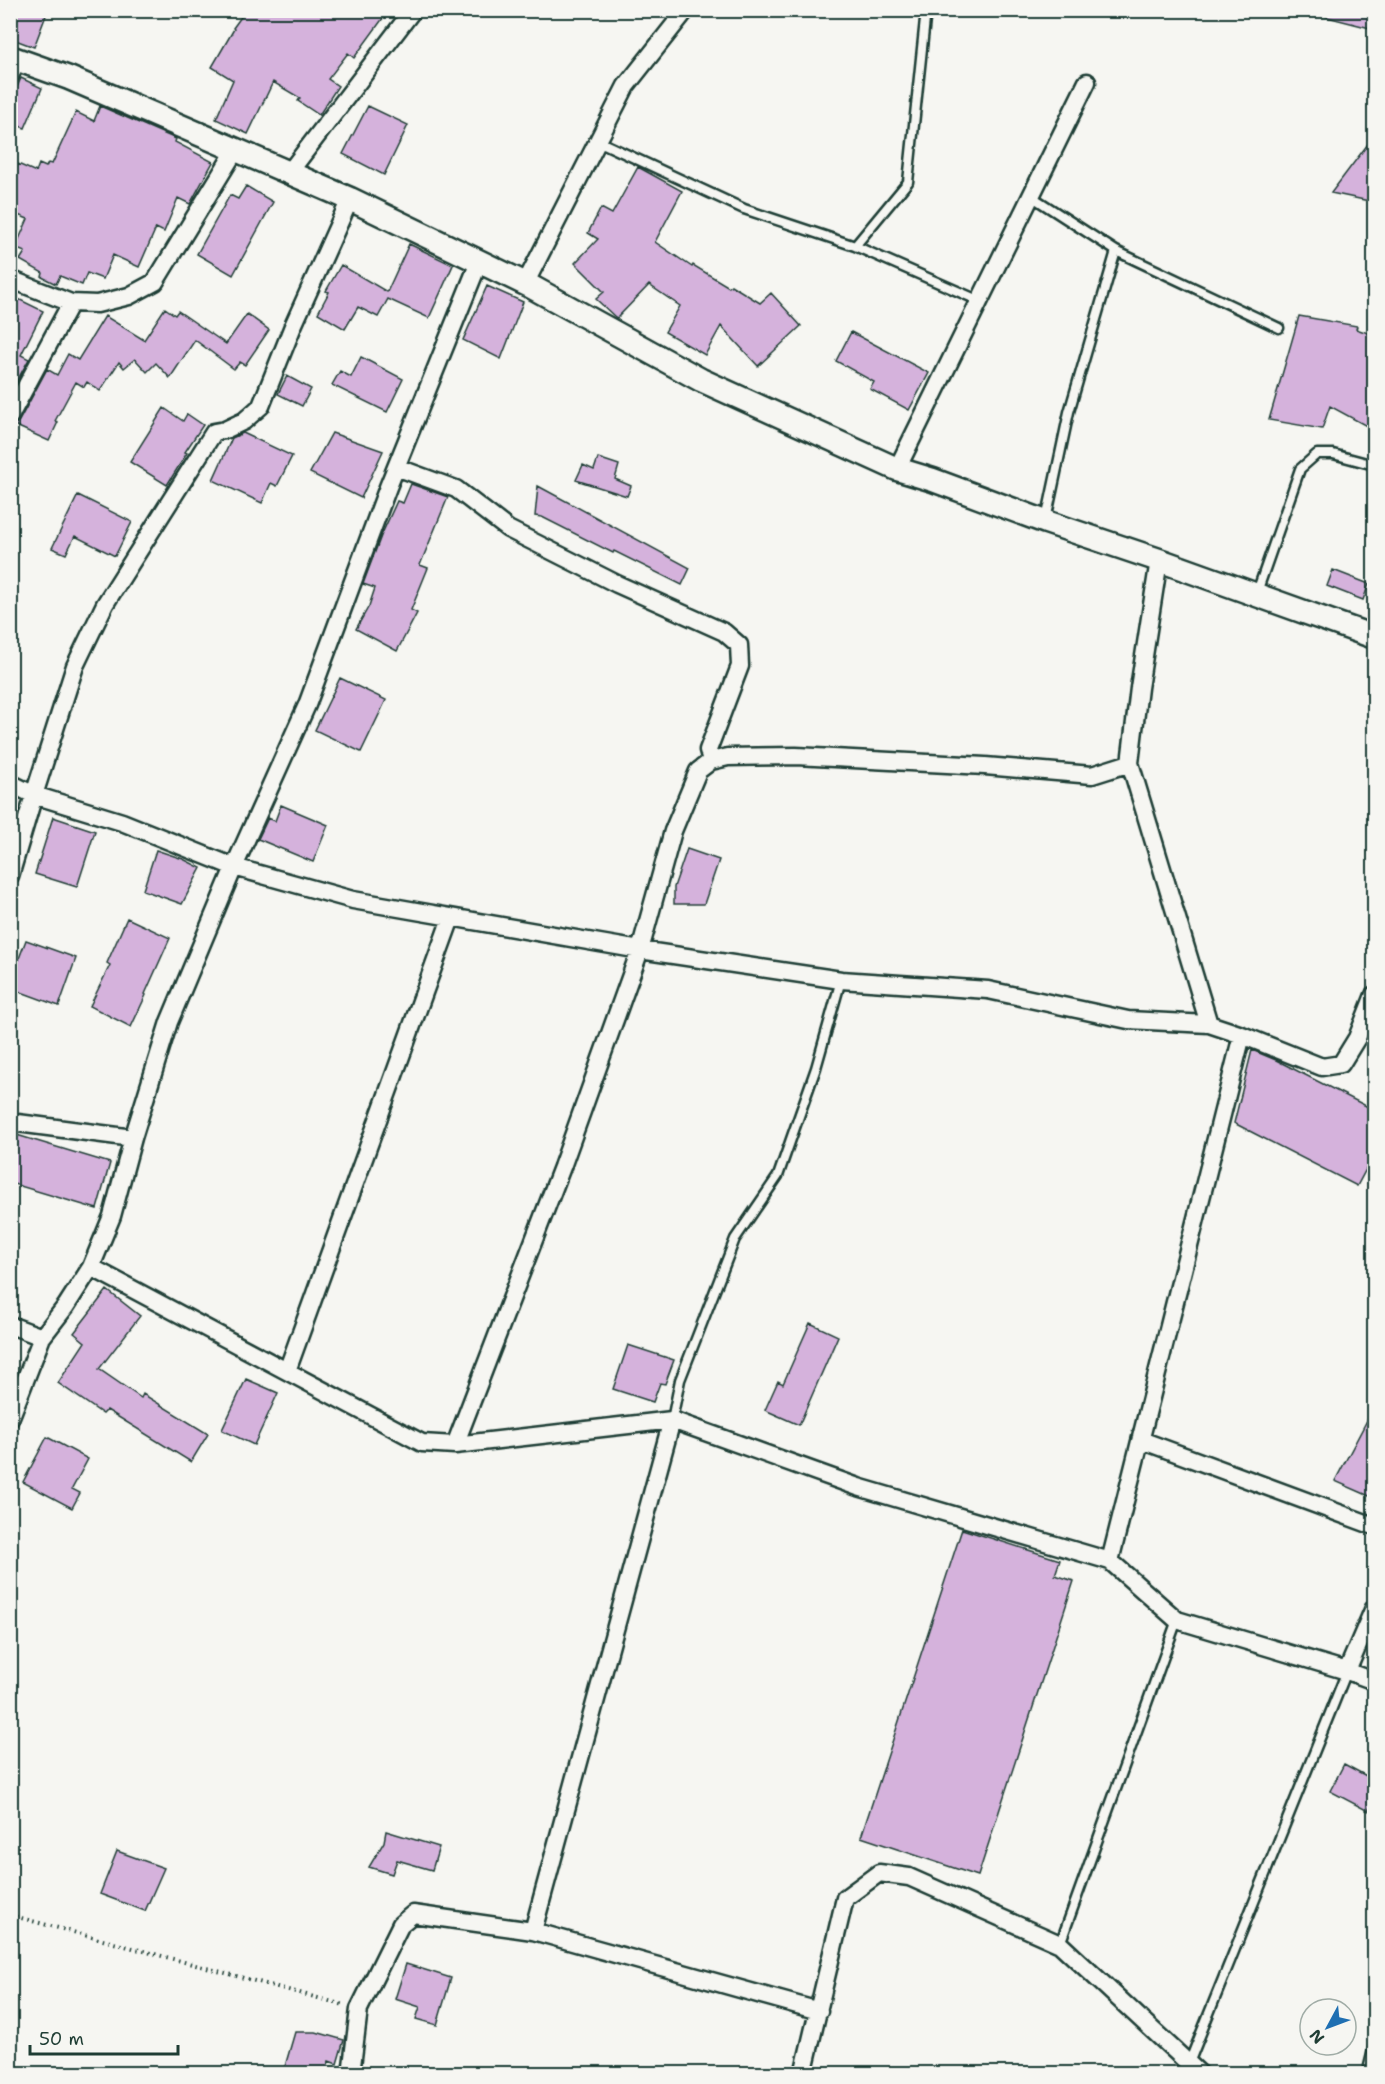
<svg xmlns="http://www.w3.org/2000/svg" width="1385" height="2084" viewBox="0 0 1385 2084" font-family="'Shantell Sans',sans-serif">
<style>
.building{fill:#d5b2dc;stroke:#1f3d34;stroke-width:1.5}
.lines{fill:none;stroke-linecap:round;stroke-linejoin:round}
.lane-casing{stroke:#1f3d34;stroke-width:13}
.street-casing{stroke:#1f3d34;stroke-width:21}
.secondary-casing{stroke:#1f3d34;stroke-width:27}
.path{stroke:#1f3d34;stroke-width:4;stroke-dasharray:1.5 4.5;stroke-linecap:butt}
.lane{stroke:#f6f6f2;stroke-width:8}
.street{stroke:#f6f6f2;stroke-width:16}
.secondary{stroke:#f6f6f2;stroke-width:22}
</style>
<rect width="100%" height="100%" fill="#f6f6f2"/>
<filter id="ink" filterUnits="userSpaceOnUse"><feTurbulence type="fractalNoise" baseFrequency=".0167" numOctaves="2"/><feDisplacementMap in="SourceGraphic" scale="12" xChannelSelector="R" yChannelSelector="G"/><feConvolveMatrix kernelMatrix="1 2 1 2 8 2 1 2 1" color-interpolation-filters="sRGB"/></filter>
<g filter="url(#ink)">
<path class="building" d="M10,10H48L34,47L10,38Z
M246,10H389L354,58L348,53L328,79L338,86L319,115L298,101L300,98L273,82L248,134L216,119L233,80L212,67L234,29L233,28Z
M1324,10H1374V29L1323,16Z
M21,78L42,88L25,128L10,123V103Z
M100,106L176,139L175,142L213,162L190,204L178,198L164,232L156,228L139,267L113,255L103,279L87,273L82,285L60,276L56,284L42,277L43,273L20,260L25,252L15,248L28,219L10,212V170L15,172L18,164L36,172L39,164L46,167L48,163L52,164L76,112L94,121Z
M368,106L408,125L384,175L343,154Z
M1374,136V202L1331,193Z
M638,167L682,191L655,242L692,267L693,265L729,287L731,285L760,303L771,293L801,326L758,366L721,326L705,355L665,332L680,306L649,285L617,318L615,317L596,299L604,292L575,263L598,239L588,233L601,208L612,214Z
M246,186L273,202L233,275L197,254L230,195L238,199Z
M409,244L453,265L429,318L388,299L378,317L358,307L345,329L318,313L329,292L326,291L341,265L387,292Z
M487,286L523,302L501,359L463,340Z
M10,295L43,311L21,355L29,359L10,393Z
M165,308L175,315L178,311L226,344L247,314L269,330L245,365L240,362L234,369L195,340L170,378L156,363L147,372L135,359L124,368L119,362L100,391L87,382L84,387L76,382L55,421L58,422L49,441L14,425L19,421L47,369L57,375L68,354L78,360L105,316L144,340Z
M1299,316L1357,326L1356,329L1374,335V430L1330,406L1322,429L1269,420Z
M851,332L929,373L909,410L870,389L874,382L836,361Z
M361,357L403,379L387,412L332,385L340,371L351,377Z
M287,376L311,389L302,406L278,394Z
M164,408L183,421L187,414L203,425L185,452L187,453L167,485L130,462Z
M243,433L292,456L277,486L271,483L262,503L213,480L232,438Z
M332,433L383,451L361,498L310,473Z
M598,458L619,465L615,479L631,486L627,496L576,480L583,465L594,470Z
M411,484L448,497L420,565L428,568L411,610L417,613L397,651L356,629L369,606L375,588L363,584L381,536L397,501L403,503Z
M538,486L690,568L682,585L614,551L613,553L542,517L535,516Z
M78,495L132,522L115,556L75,536L66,554L52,548Z
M1333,570L1369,584L1363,600L1327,586Z
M340,678L386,700L361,752L315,730Z
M281,805L328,825L313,862L258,839L268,818L275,821Z
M53,817L95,831L77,887L35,874Z
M687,849L719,860L704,904H674V887Z
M156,850L183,859L201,868L182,904L143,890Z
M127,918L170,938L145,994L146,995L131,1027L90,1006L110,965L107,963Z
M26,940L76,958L59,1006L10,988V982Z
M1252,1050L1276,1060L1374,1110V1154L1357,1186L1234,1123Z
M10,1133L110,1163L97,1209L10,1183Z
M107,1290L140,1316L99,1369L141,1398L143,1394L208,1434L191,1462L107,1410L103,1414L58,1383L85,1342L74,1333Z
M810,1323L838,1336L799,1425L765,1410L778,1381L783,1384Z
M628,1345L674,1360L665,1384L660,1383L653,1402L613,1389Z
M246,1379L278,1393L254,1445L222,1430Z
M1374,1407V1498L1335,1481Z
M47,1437L88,1459L72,1489L80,1493L72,1508L23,1482Z
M962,1529L1060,1560L1055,1575L1074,1581L978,1876L861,1837Z
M1344,1764L1374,1780V1799L1368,1811L1330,1791Z
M386,1831L439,1847L432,1870L397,1860L392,1874L369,1867L384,1842Z
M117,1851L164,1868L145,1911L100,1894Z
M406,1964L451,1978L437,2025L416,2019L420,2007L395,1999Z
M295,2032H316L344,2040L337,2064L329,2061L326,2073H283Z"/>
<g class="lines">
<g class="lane-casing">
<path id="lane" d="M598,141L744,209L855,246L980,301
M1031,196L1116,251L1279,328
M855,246L908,182L926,10
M1046,520L1069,412L1116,251
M1257,592L1300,469L1317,454H1333L1374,465
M672,1420L680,1380L735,1239L778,1176L816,1068L841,980
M1060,1944L1177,1620
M1189,2063L1347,1671
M1369,2074V2066L1374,2046"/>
</g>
<g class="street-casing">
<path id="street" d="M10,76L17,59
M288,174L413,10
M350,199L293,326L261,406L244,421L225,430L214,432L105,604L75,666L34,795L122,822L234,867L353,900L640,950L841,980L988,990L1128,1020L1209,1024L1242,1035L1322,1067L1341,1064L1357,1038L1374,995
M10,279L71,303
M525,284L626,86L686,10
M10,416L71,303L97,304L129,296L155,282L235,151
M396,467L456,489L508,529L617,584L724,632L739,645L740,666L708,750L711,761
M897,469L1087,82
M1130,763L1209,1024
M10,783L34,795L10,876
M10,1122L133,1138
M91,1267L422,1443L455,1445L672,1420L858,1487L1110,1561L1177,1620L1347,1671L1374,1681
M10,1325L42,1337
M287,1371L451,918
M10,1419L42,1337L66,1306L91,1267L112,1216L133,1138L169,1022L234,867L307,705L388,487L479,262
M1141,1440L1374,1526
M455,1445L562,1167L640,950L673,831L698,771L711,761L728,757L796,756L985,766L1092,775L1130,763L1139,688L1159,560
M1110,1561L1242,1035
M1347,1671L1374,1608
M533,1931L672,1420
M351,2074L359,2009L401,1924L413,1914L533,1931L819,2011
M803,2074L845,1898L879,1873L909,1877L1060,1944L1200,2074"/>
</g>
<g class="secondary-casing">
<path id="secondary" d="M10,57L69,78L350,199L530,286L701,380L897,469L933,480L1046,522L1159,560L1374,637"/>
</g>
<path class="path" d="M10,1915L344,2005"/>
<use href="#lane" class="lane"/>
<use href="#street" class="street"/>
<use href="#secondary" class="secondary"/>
</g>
</g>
<rect width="1385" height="2084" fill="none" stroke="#f6f6f2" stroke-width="36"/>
<rect x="18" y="18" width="1349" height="2048" fill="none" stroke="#1f3d34" stroke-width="2" filter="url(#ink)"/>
<g transform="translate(1328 2027) rotate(229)"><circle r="28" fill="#f6f6f2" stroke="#a0aca6" stroke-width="1.5"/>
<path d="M0-4.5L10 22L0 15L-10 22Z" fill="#1f6fb2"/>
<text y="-9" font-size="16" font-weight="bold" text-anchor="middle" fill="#1f3d34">N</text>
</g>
<path d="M30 2045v9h148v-9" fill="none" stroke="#1f3d34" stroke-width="3"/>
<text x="39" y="2045" font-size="18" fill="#1f3d34" stroke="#f6f6f2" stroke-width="4.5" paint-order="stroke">50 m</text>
</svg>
